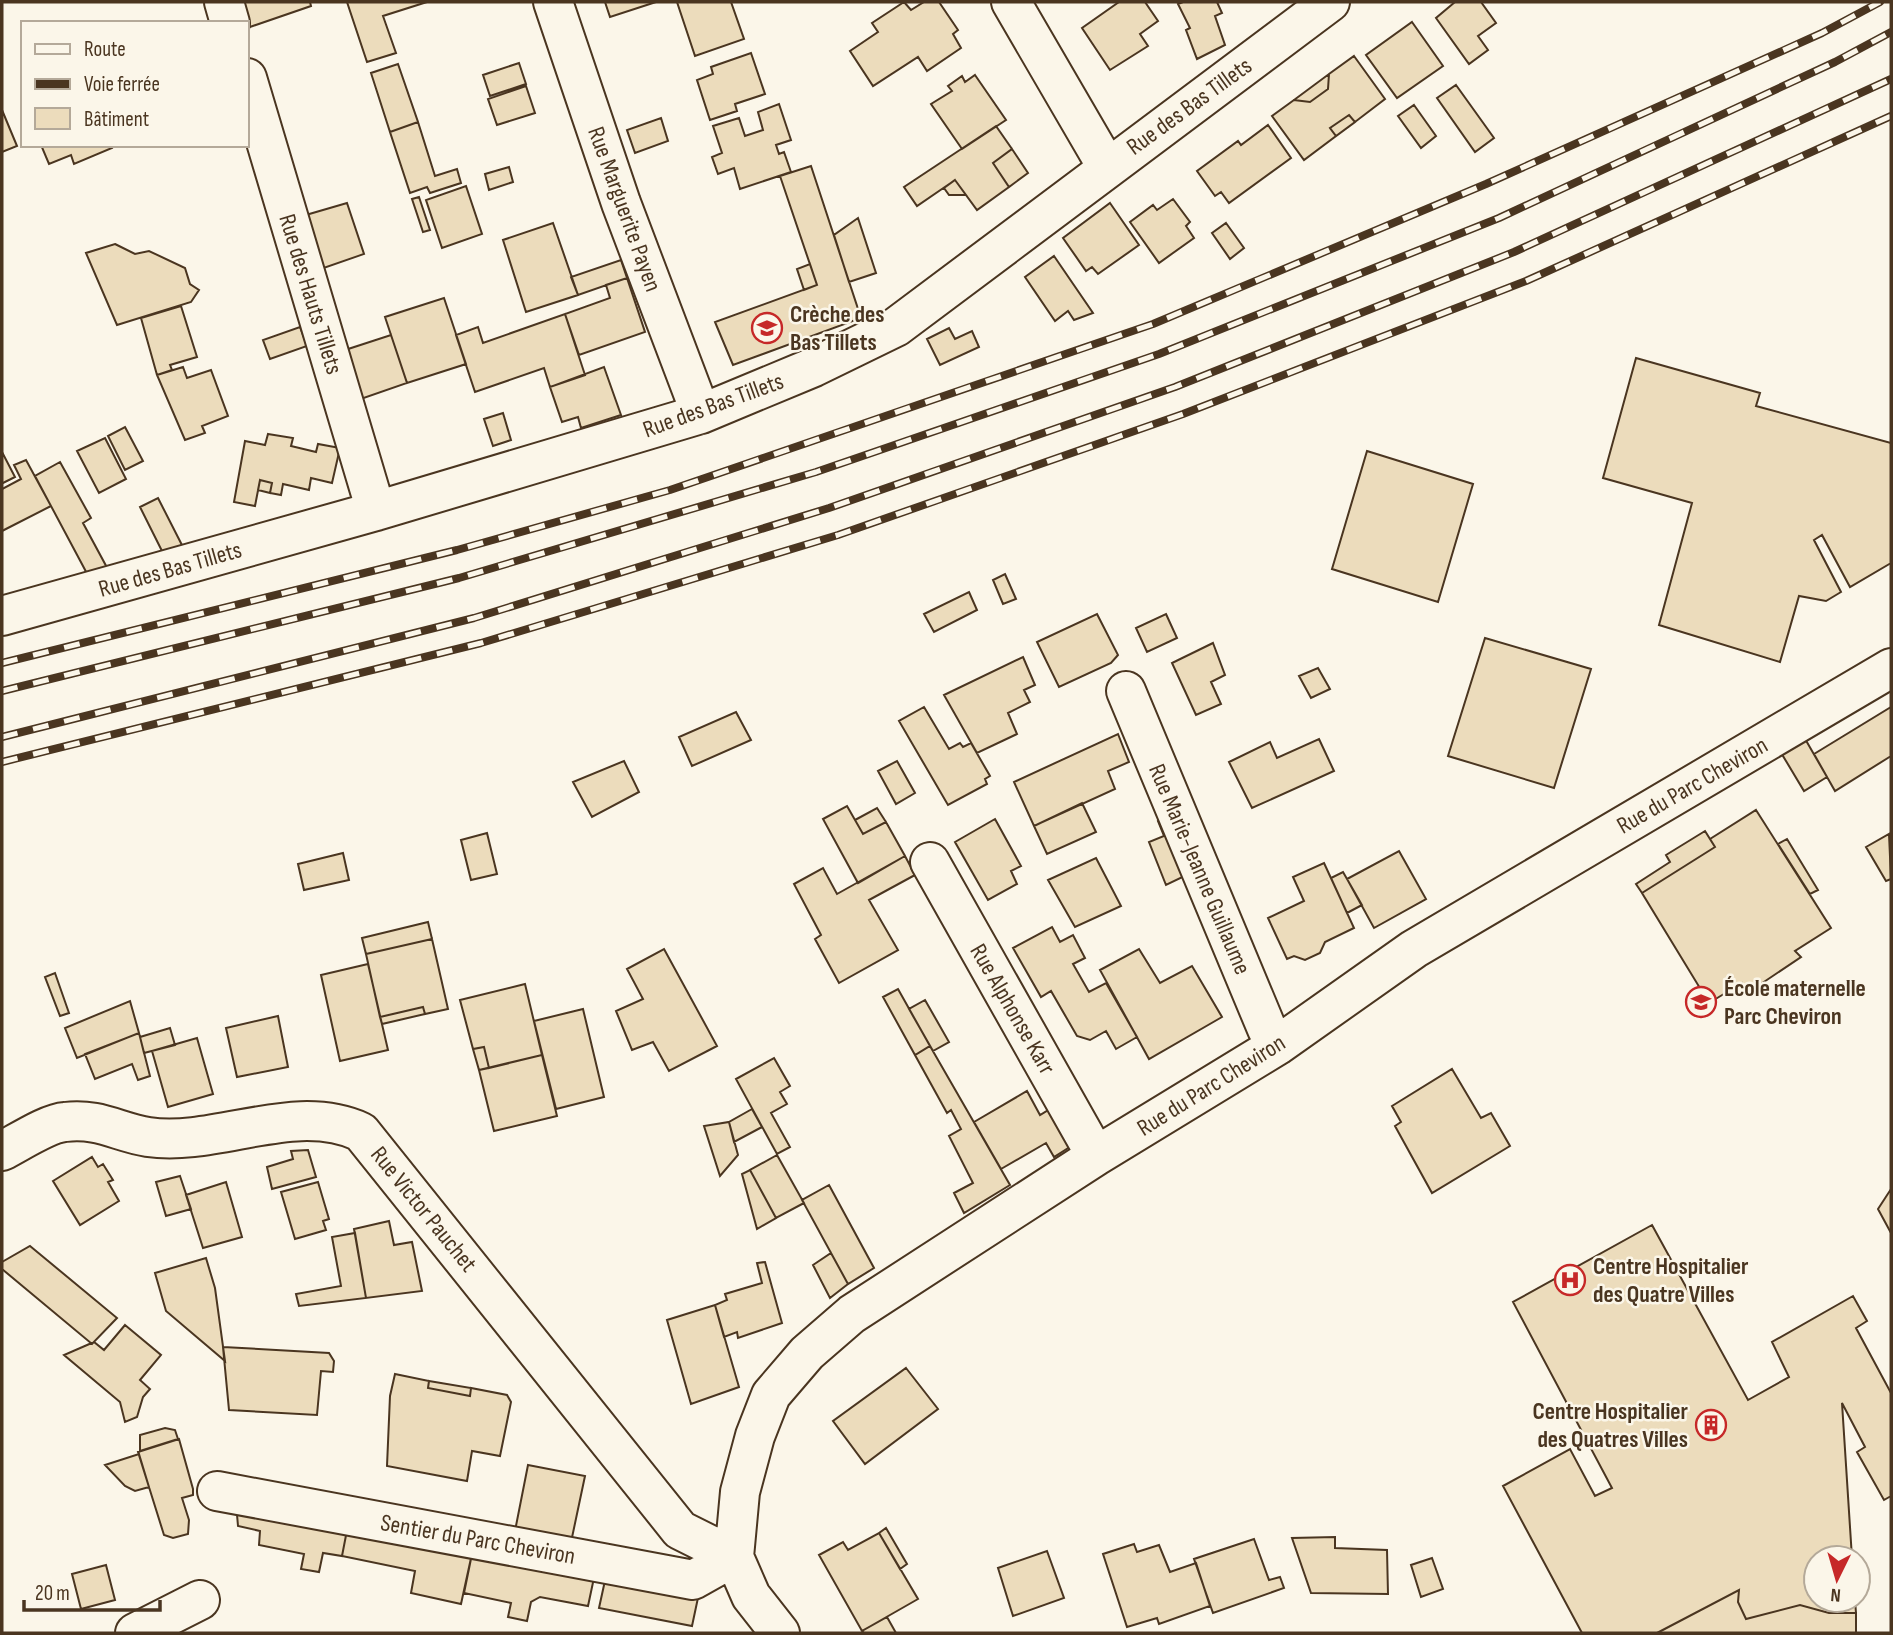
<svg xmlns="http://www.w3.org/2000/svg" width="1893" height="1635" viewBox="0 0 1893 1635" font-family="'Sofia Sans Condensed',sans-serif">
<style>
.building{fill:#ecdcbc;stroke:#4a3520;stroke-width:2}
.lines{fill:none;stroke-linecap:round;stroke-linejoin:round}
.minor-casing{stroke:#4a3520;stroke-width:42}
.minor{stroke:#fbf6e9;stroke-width:38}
.rail-casing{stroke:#4a3520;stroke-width:8}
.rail{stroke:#fbf6e9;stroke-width:5;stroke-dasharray:16;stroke-linecap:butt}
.labels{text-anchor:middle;stroke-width:5;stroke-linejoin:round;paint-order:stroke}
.street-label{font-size:24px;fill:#4a3520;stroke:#fbf6e9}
.poi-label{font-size:24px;font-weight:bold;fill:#4a3520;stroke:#fbf6e9;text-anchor:start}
</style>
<rect width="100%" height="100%" fill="#fbf6e9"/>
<path class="building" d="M233,2H310L311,6L247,28Z
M347,2H427L383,16L396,53L367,62Z
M605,2H656L610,17Z
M677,2H731L744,39L695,56Z
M904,2L911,10L924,2H939L958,30L953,34L961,48L927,71L918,57L873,86L850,51L878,32L872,23Z
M1119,2H1145L1158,21L1140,34L1148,46L1110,70L1082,28Z
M1183,2H1217L1222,13L1215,16L1225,45L1197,59L1186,30L1190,28L1178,4Z
M1455,2H1481L1496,23L1478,36L1488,50L1469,64L1436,18Z
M1412,22L1443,66L1397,98L1366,55Z
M751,53L765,94L735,104L737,111L710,120L697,80L713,74L711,67Z
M1354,56L1385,99L1355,122L1349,115L1330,128L1336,136L1304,160L1272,116L1294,100L1310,102L1328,89L1329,74Z
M519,63L526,84L490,96L483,75Z
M398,64L418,122L390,132L371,73Z
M1329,74L1328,89L1310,102L1294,100Z
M975,75L1006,120L962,149L931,104L952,91L948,86L962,76L965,82Z
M1456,85L1494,138L1475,152L1437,98Z
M526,86L535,113L497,125L488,99Z
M779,104L791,140L776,145L779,154L784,152L791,172L740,189L734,168L718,174L712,157L722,153L713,126L739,118L745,136L763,130L758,112Z
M1414,105L1436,136L1421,148L1398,116Z
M2,110L17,146L2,152Z
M1349,115L1355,122L1336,136L1330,128Z
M661,118L668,141L635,153L627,130Z
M418,122L435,176L457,169L461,183L430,193L427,187L410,193L390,132Z
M1268,125L1291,158L1229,203L1221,192L1215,196L1197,171L1238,141L1241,145Z
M996,126L1012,149L993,163L1009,187L977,210L955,180L917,206L904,187Z
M41,145H111L112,148L74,164L71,155L49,164Z
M1012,149L1028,173L1009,187L993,163Z
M811,166L861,318L733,365L715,322L817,285L780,176Z
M509,167L513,182L489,190L485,174Z
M955,180L966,195H949L944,188Z
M466,186L482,234L442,248L426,200Z
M419,197L430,230L423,232L412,199Z
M1173,199L1190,222L1186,226L1194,238L1159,263L1130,222L1153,205L1157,210Z
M347,203L364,254L315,271L299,217Z
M1110,203L1139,245L1098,274L1092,267L1086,271L1063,238Z
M858,218L876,273L849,282L834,235Z
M553,223L578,295L526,312L503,240Z
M1226,223L1244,248L1230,259L1212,233Z
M115,244L135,254L149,251L185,268L190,284L199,290L191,302L117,325L86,253Z
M1054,256L1093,313L1074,320L1068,311L1055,321L1025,277Z
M621,260L627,278L578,295L571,277Z
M810,264L817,285L804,290L797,269Z
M627,278L645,332L579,355L565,314L610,298L606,285Z
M444,298L466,364L407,383L385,317Z
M181,306L197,357L170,365L172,370L157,375L141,318Z
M565,314L585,375L550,387L544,368L475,392L456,335L478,327L483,343Z
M300,327L307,346L270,359L263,340Z
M949,328L955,339L972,331L979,347L940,365L927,339Z
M391,335L407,383L355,401L339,352Z
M1636,358L1760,393L1756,406L1891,443V563L1850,587L1822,535L1814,540L1841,592L1826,601L1799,596L1780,662L1659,625L1692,503L1603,478Z
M183,367L187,378L211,370L228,416L202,426L205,433L185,440L157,375Z
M604,367L621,415L581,428L578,417L562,422L550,387Z
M503,413L511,440L493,446L484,419Z
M125,427L143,461L125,470L108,436Z
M268,434L293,438L291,446L316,452L318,444L340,448L332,483L311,478L309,490L283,484L281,495L270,493L272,483L260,480L255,506L234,502L245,441L265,445Z
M105,438L126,479L99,493L77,451Z
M1367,451L1473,484L1438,602L1332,569Z
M2,452L15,477L3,483L2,482Z
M26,460L51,506L2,531V489L21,479L14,465Z
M60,462L91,518L83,523L111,575L91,581L35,476Z
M260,480L272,483L270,493L258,490Z
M158,498L186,553L166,559L140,507Z
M1005,574L1016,599L1003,604L993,580Z
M969,592L977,610L934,632L924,614Z
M1097,614L1118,655L1111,663L1059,687L1037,642Z
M1166,614L1177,638L1147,652L1136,628Z
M1485,638L1591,669L1554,788L1448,756Z
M1213,643L1225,675L1211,682L1221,704L1196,715L1172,663Z
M1023,657L1035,685L1024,690L1030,702L1008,713L1017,734L977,753L944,695Z
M1318,668L1330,689L1311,698L1299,676Z
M924,707L949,749L960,743L963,747L971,743L990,776L985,779L987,784L948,805L899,721Z
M1891,707V756L1835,791L1814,754Z
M736,712L751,740L692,766L679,737Z
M1118,734L1129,762L1108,771L1115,789L1034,826L1014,782Z
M1804,737L1827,777L1804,791L1780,751Z
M1319,739L1334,771L1252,808L1229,762L1270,742L1277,758Z
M624,761L639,792L592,817L573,782Z
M897,761L915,793L896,804L878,771Z
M1082,803L1096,832L1047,854L1034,826Z
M847,806L863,834L886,822L905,856L858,883L823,819Z
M877,808L886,822L863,834L855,820Z
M1756,810L1831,928L1795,951L1801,957L1749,992L1742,983L1709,1003L1642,893L1715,847L1710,839Z
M1171,816L1193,872L1166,885L1149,842L1164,836L1158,821Z
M995,819L1021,866L1011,871L1017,884L988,900L955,842Z
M1705,831L1715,847L1642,893L1636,884L1670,862L1666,855Z
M487,833L497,874L471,880L461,840Z
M1889,834L1891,879L1886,881L1866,847Z
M1787,839L1818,890L1810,894L1778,844Z
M1399,851L1426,899L1374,928L1347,879Z
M343,853L349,880L304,890L298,864Z
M905,856L915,875L869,900L898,950L839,983L815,939L821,935L794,884L823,868L837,894Z
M1096,858L1121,906L1075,927L1048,880Z
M1324,863L1354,928L1325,942L1320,953L1305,960L1294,956L1287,959L1268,918L1304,901L1293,877Z
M1343,872L1362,905L1347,913L1331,878Z
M428,922L432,939L366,954L362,938Z
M1052,927L1060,942L1073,935L1085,958L1073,964L1089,992L1106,983L1137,1037L1116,1049L1106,1031L1090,1040L1077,1036L1051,991L1041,997L1013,948Z
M432,939L448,1009L425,1014L423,1007L380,1017L366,954Z
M664,949L717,1046L669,1071L653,1042L632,1050L616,1011L643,999L627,969Z
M1139,949L1160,983L1192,966L1222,1017L1149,1059L1100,970Z
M368,964L388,1050L340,1061L321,975Z
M55,973L69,1013L60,1016L45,977Z
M525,984L542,1055L489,1068L484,1047L473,1049L460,1000Z
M898,989L930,1046L915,1055L883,997Z
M925,1000L949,1042L933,1051L909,1009Z
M130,1001L139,1033L77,1058L65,1028Z
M423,1007L425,1014L382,1024L380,1017Z
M583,1009L604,1097L556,1109L534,1021Z
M278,1016L288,1067L237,1077L226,1028Z
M170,1028L175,1045L144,1053L140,1037Z
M139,1033L150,1076L138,1080L132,1064L95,1079L85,1054Z
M197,1038L213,1094L168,1107L152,1051Z
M930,1046L1010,1185L964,1213L954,1193L973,1183L949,1136L961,1129L951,1110L947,1113L915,1055Z
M484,1047L489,1068L479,1070L473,1049Z
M542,1055L557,1116L494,1131L479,1070Z
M774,1058L790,1086L780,1092L787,1104L771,1113L790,1147L777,1154L736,1079Z
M1452,1069L1481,1118L1491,1113L1510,1146L1432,1193L1395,1126L1401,1122L1392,1106Z
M1027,1091L1040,1115L1055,1106L1076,1143L1054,1157L1046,1143L1001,1169L974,1122Z
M752,1109L762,1127L734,1142L729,1122Z
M729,1122L738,1155L720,1176L704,1126Z
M308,1150L316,1177L272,1189L267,1167L293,1159L291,1151Z
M777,1155L804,1203L776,1218L750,1170Z
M92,1157L98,1167L103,1164L113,1180L108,1182L119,1201L80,1225L53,1181Z
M750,1170L776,1218L757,1229L742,1174Z
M180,1176L191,1209L166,1216L156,1182Z
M226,1182L242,1237L203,1248L186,1195Z
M318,1182L329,1219L323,1221L326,1230L295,1239L281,1192Z
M829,1185L874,1268L848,1284L802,1200Z
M1891,1189V1233L1878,1209Z
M389,1221L394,1245L412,1242L422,1291L366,1298L354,1229Z
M1652,1225L1748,1400L1789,1377L1772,1342L1853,1296L1867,1321L1856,1328L1891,1393V1496L1884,1500L1857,1452L1865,1447L1842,1403L1852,1558H1816V1600H1855L1856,1613H1829L1800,1605L1746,1619L1738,1602L1739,1590L1657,1633H1582L1503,1486L1570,1449L1595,1496L1612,1488L1513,1302Z
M355,1233L366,1298L299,1306L296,1294L341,1286L332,1237Z
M30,1246L117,1318L92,1344L2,1269V1262Z
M831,1253L848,1284L830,1298L813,1265Z
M206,1258L215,1288L225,1361L166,1311L155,1273Z
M765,1262L782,1323L738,1338L737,1332L724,1337L715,1305L727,1300L725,1294L762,1283L757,1263Z
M715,1305L739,1387L691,1404L667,1320Z
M125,1325L161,1355L140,1380L150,1389L143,1397L137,1417L125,1422L120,1402L64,1355L94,1342L104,1350Z
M223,1347L329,1353L334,1361L333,1372L321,1371L317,1415L229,1410Z
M906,1368L938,1409L865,1464L833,1421Z
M395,1374L429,1381L428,1388L470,1396L471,1388L507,1395L511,1402L500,1456L472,1451L467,1481L387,1466L390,1396Z
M429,1381L471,1388L470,1396L428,1388Z
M165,1428L175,1430L178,1439L140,1451V1435Z
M179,1439L193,1489V1495L182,1498L189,1520L188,1534L173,1538L164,1535L138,1452Z
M139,1454L149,1487L135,1491L125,1486L105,1465Z
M528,1465L585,1476L570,1547L514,1536Z
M236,1503L348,1525L342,1556L323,1553L319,1572L301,1569L304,1554L259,1545L260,1531L238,1526Z
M348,1525L473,1549L461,1604L411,1593L415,1571L342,1556Z
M886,1528L907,1564L900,1569L879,1533Z
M879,1533L918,1599L862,1631L819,1555L843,1542L848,1550Z
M1335,1537V1548L1387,1550L1388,1594L1311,1593L1292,1538Z
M1254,1539L1269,1580L1280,1577L1284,1588L1213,1613L1194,1559Z
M1134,1544L1137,1552L1159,1545L1170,1572L1196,1563L1210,1606L1159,1624L1157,1618L1127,1627L1103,1554Z
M473,1549L595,1573L588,1606L540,1597L531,1602L527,1621L508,1617L511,1603L464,1593Z
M1047,1551L1064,1598L1013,1616L998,1568Z
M1432,1558L1443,1589L1421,1597L1411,1565Z
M106,1565L115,1600L81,1609L72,1574Z
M606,1576L699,1593L692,1626L599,1608Z
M1739,1590L1738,1602L1746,1619L1800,1605L1829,1613H1856V1633H1657Z
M887,1617L896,1633H864L862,1631Z"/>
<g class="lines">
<g class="minor-casing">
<path id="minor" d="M224,2L230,23
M553,2L621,203L701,414
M1011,2L1107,167
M247,78L376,511
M2,616L376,511L701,414L814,367L896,327L1330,2
M1126,691L1267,1029L1278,1045
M930,862L1096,1156
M2,1151C18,1143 48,1123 65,1122C100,1118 117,1132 148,1137C218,1147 294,1101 361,1132L680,1530L734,1557
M217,1491L693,1580L734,1557
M135,1633L200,1600
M780,1633L751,1596L734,1557L740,1492L755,1436L771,1395L807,1353L852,1314L1096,1156L1278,1045L1414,949L1891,668"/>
</g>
<use href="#minor" class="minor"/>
<g class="rail-casing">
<path id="rail" d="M2,663L457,550L670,490L1153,324L1486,184L1822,33L1880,2
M2,691L459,578L816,472L1159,354L1499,218L1835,62L1891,32
M2,737L474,618L829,508L1175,387L1514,252L1891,79
M2,762L481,643L838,535L1183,414L1526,281L1891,116"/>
</g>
<use href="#rail" class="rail"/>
</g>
<defs>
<g id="school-ring" transform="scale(1.575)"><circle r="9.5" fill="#fbf6e9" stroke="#c62828" stroke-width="1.5"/><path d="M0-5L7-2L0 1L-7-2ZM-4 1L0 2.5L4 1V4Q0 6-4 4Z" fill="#c62828"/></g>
<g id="hospital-ring" transform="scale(1.575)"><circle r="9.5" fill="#fbf6e9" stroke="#c62828" stroke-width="1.5"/><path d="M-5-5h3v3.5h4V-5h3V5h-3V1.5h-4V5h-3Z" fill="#c62828"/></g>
<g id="building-ring" transform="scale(1.575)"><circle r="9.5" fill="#fbf6e9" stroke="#c62828" stroke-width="1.5"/><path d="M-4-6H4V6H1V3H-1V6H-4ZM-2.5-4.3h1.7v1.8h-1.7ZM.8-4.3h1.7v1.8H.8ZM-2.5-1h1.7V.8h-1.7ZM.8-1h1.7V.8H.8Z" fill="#c62828"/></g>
</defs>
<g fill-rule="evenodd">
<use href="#school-ring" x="767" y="328"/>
<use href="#school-ring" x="1701" y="1002"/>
<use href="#hospital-ring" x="1570" y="1280"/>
<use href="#building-ring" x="1711" y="1425"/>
</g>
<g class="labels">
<g class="street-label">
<text transform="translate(1189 106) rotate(-36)" y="8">Rue des Bas Tillets</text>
<text transform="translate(625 209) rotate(70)" y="8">Rue Marguerite Payen</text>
<text transform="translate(311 294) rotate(73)" y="8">Rue des Hauts Tillets</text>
<text transform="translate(713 405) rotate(-20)" y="8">Rue des Bas Tillets</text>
<text transform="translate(170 569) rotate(-16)" y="8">Rue des Bas Tillets</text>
<text transform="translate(1692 785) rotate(-30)" y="8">Rue du Parc Cheviron</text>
<text transform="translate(1200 869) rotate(67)" y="8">Rue Marie-Jeanne Guillaume</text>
<text transform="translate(1013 1009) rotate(60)" y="8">Rue Alphonse Karr</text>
<text transform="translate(1211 1085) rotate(-32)" y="8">Rue du Parc Cheviron</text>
<text transform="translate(424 1209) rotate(51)" y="8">Rue Victor Pauchet</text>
<text transform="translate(478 1539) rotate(10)" y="8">Sentier du Parc Cheviron</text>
</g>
<g class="poi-label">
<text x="790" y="322">Crèche des<tspan x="790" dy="28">Bas Tillets</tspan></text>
<text x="1724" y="996">École maternelle<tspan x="1724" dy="28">Parc Cheviron</tspan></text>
<text x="1593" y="1274">Centre Hospitalier<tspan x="1593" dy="28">des Quatre Villes</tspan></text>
<text x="1688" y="1419" text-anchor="end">Centre Hospitalier<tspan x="1688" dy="28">des Quatres Villes</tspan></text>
</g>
</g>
<rect width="1893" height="1635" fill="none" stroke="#4a3520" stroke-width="7"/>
<rect x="21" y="21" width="228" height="126" fill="#fbf6e9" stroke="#b4a999" stroke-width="2"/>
<rect x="35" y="44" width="35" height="10" fill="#fbf6e9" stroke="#b4a999" stroke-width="2"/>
<text x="84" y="56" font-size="21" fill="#4a3520">Route</text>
<rect x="35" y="79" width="35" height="10" fill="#4a3520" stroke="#b4a999" stroke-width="2"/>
<text x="84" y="91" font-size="21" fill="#4a3520">Voie ferrée</text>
<rect x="35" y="108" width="35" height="21" fill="#ecdcbc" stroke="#b4a999" stroke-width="2"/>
<text x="84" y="126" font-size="21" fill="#4a3520">Bâtiment</text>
<g transform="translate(1837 1579) rotate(185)"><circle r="33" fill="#fbf6e9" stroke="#b4a999" stroke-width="2"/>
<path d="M0-5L12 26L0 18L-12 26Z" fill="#c62828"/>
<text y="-10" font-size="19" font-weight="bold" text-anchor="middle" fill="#4a3520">N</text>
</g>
<path d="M24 1600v10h136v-10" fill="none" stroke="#4a3520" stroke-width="3.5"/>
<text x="35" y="1600" font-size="21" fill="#4a3520" stroke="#fbf6e9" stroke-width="5" paint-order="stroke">20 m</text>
</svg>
